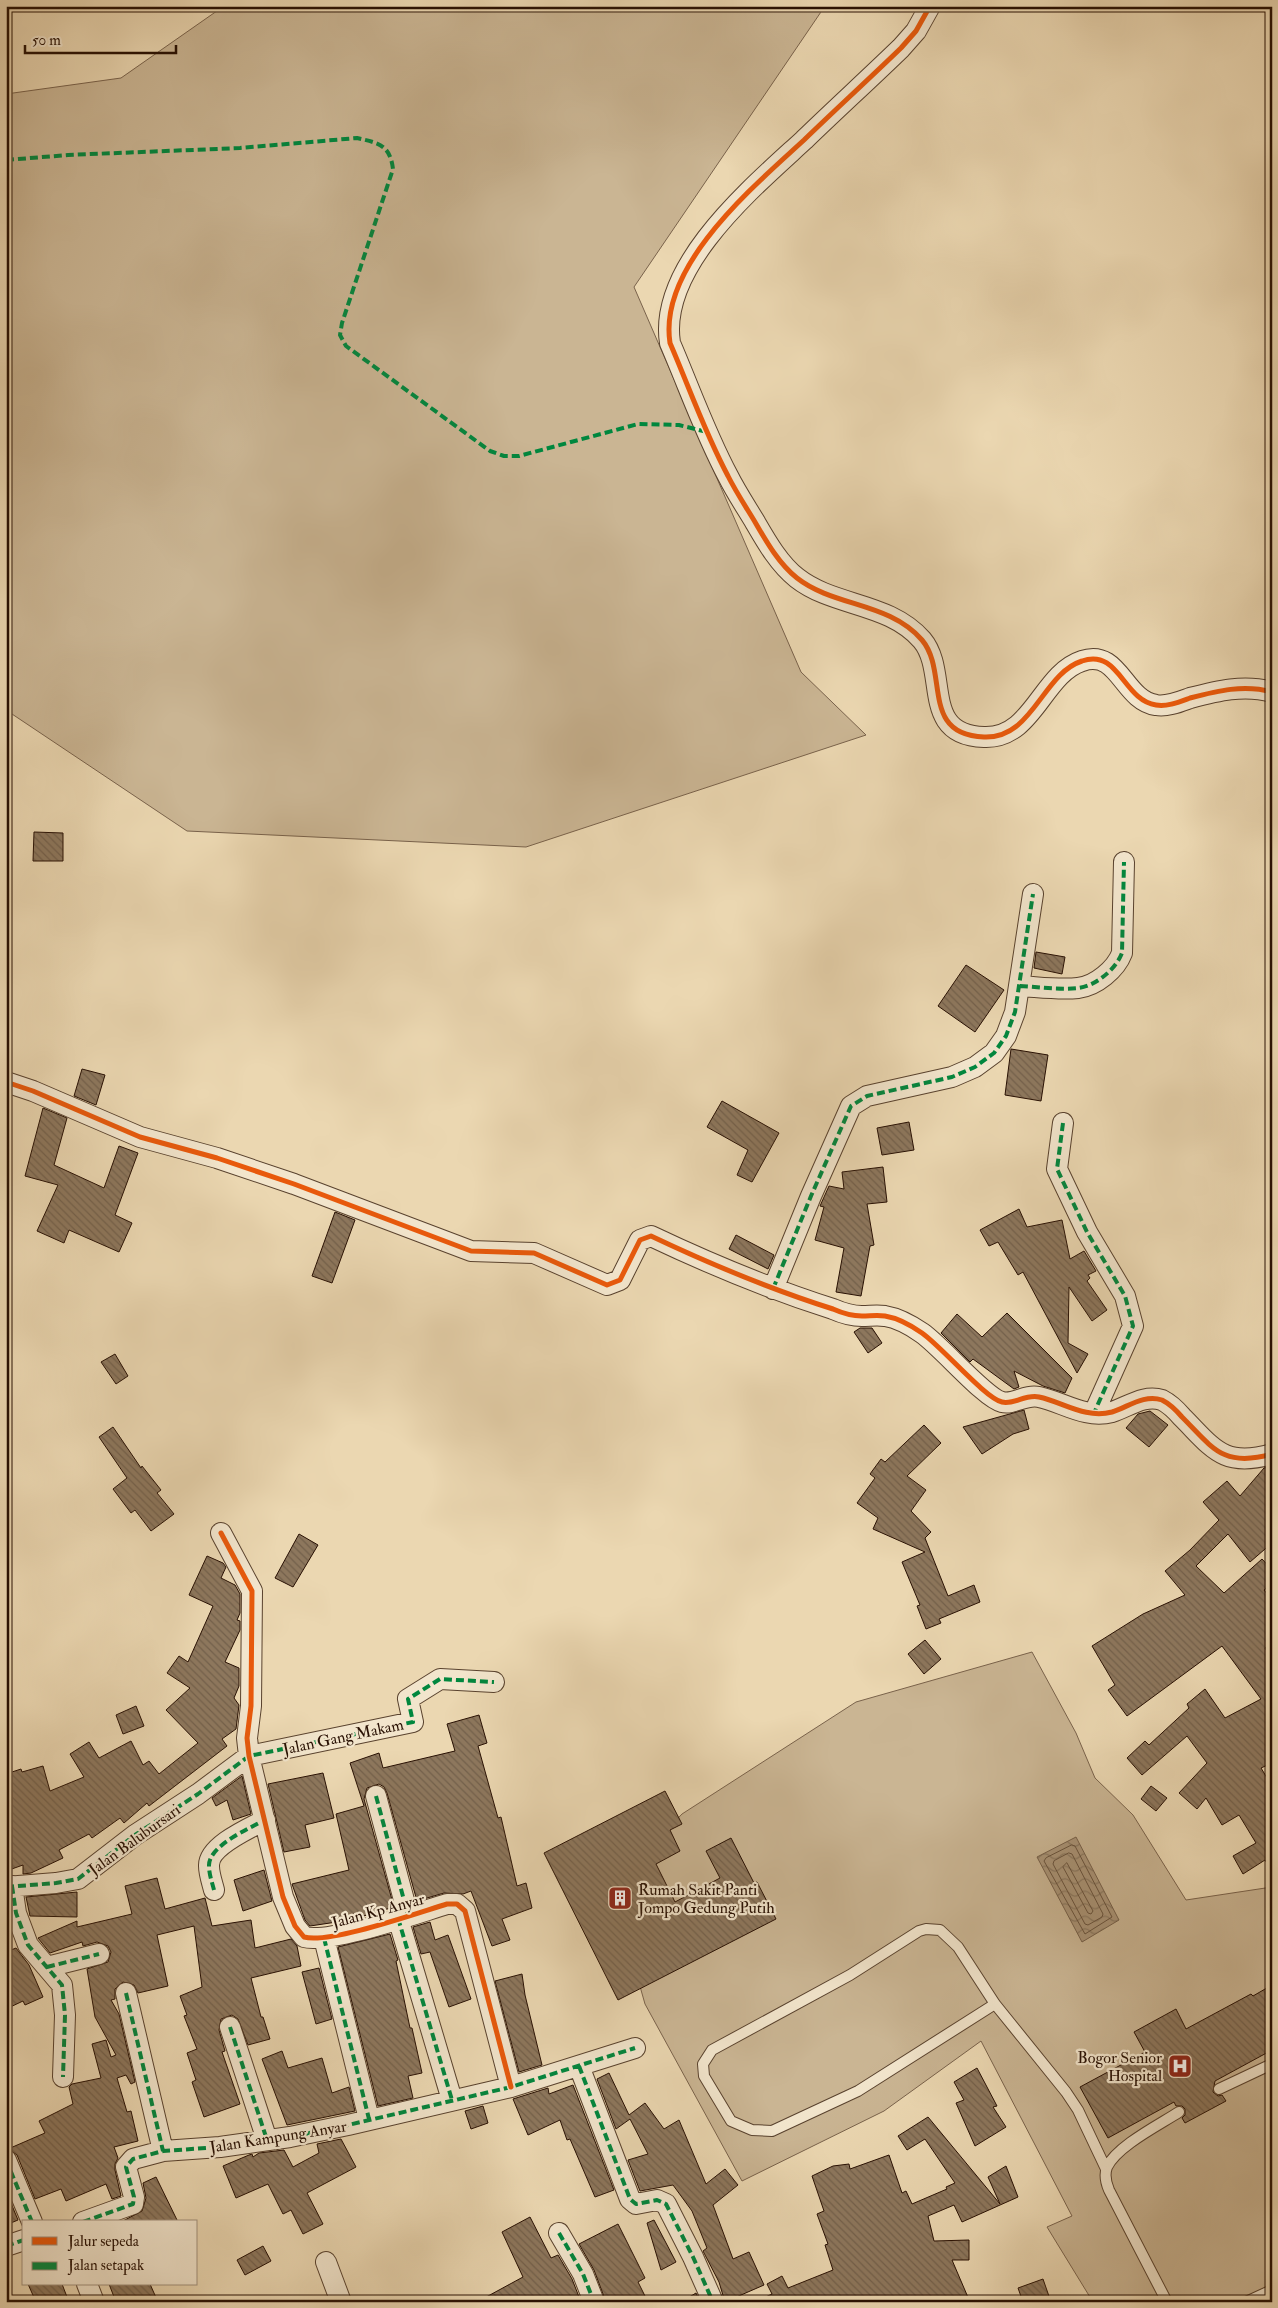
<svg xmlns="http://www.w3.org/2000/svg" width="1278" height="2308" viewBox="0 0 1278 2308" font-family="'IM FELL Double Pica',serif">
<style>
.grass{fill:#cab593;stroke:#79624b}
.water{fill:url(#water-waves);stroke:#755f48}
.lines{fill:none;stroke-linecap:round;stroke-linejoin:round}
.shore{stroke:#68523c;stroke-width:1}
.building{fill:url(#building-back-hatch);stroke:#281003}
.lane-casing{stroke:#59422e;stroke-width:12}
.street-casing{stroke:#59422e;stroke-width:22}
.lane{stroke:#f2e5cc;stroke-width:10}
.street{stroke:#f2e5cc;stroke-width:20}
.quiet{stroke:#00873e;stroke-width:4;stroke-dasharray:8 4;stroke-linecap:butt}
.cycleway-casing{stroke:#f2e5cc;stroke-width:8}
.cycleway{stroke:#e8590c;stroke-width:5}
.labels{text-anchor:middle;stroke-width:4.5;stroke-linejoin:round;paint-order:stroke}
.street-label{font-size:16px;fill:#281003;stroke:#f2e5cc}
.poi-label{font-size:16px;fill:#281003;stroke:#f2e5cc;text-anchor:start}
</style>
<defs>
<pattern id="water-waves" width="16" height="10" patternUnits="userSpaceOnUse" patternTransform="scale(1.25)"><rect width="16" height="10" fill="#a99376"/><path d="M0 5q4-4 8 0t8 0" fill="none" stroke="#8a775f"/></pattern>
<pattern id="building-back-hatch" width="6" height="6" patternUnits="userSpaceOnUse" patternTransform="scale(1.25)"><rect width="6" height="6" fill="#8d775d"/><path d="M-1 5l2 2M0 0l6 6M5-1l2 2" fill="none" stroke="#73604b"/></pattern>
</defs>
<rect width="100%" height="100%" fill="#ebd7b1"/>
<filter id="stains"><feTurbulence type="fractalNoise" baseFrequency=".004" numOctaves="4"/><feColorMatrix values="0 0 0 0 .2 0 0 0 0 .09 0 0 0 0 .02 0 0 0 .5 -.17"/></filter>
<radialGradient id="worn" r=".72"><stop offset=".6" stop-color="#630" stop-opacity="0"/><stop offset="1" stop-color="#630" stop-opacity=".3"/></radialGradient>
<path class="grass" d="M224,6H825L634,287L801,672L866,735L526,847L187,831L6,710V94L121,78Z
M1032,1652L1076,1733L1095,1778L1133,1815L1186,1900L1272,1887V2302H1093L1047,2227L1072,2216L981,2041L884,2111L742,2181L645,2004L612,1888L682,1814L856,1702Z"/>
<path class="water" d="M1076,1837L1119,1920L1082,1942L1037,1857Z"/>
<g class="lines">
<path class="shore" d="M1072,1845L1075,1846L1112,1917L1085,1934L1044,1861L1046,1858Z
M1069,1853L1072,1854L1103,1914L1102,1917L1088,1925L1085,1924L1053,1864L1054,1861Z
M1067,1863L1093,1911L1091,1914L1088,1913L1063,1867Z"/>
</g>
<path class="building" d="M34,832L63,833V861H33Z
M1036,952L1065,957L1062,974L1034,968Z
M966,965L1004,990L975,1032L938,1006Z
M1011,1049L1048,1055L1041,1101L1005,1095Z
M82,1069L105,1075L96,1105L74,1096Z
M722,1101L779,1133L752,1182L737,1175L748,1150L707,1127Z
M43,1108L67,1118L54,1165L104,1188L119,1146L138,1153L115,1215L132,1223L119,1252L69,1230L64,1243L37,1231L58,1185L25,1176Z
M909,1122L914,1150L882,1155L877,1128Z
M883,1167L887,1202L867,1204L874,1245L870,1246L861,1296L836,1292L844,1248L815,1240L824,1207L820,1206L829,1186L844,1189L842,1172Z
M1019,1209L1027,1227L1062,1220L1070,1259L1084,1251L1096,1271L1088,1275L1090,1278L1087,1281L1107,1310L1092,1321L1069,1287L1068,1343L1088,1354L1077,1373L1023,1272L1018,1275L998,1242L989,1246L980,1230Z
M335,1212L355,1220L332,1283L312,1276Z
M736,1235L774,1255L768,1269L729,1249Z
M1007,1313L1072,1378L1065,1393L1043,1386L1014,1371L1019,1387L1014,1389L973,1359L970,1362L941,1333L957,1314L982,1337Z
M860,1328H872L882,1343L868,1353L854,1332Z
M115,1354L128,1376L116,1384L101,1362Z
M1024,1410L1029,1429L1013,1434L982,1454L963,1427Z
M1150,1411L1168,1425L1149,1447L1126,1428L1138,1414Z
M924,1425L941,1443L907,1476L926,1490L911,1511L931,1532L925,1538L948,1596L974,1585L980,1602L939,1619L941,1623L926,1629L917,1606L920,1605L902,1562L925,1552L873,1529L878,1518L857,1503L875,1478L870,1474L881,1459L885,1462Z
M113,1427L141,1468L142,1466L161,1490L157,1493L174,1514L151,1531L135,1510L131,1513L113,1489L127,1478L99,1437Z
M1272,1466V1543L1250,1562L1228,1534L1196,1566L1224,1593L1262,1559L1272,1570V1584L1264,1590L1272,1600V1643L1265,1648L1272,1659V1763L1261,1768L1272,1786V1871L1265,1860L1243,1874L1233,1856L1256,1843L1239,1815L1222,1825L1206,1798L1197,1809L1179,1793L1207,1763L1187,1736L1142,1775L1127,1758L1145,1741L1149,1745L1189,1708L1187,1704L1205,1689L1225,1718L1261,1699L1222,1646L1127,1716L1108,1690L1115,1685L1092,1646L1143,1614L1185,1595L1165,1571L1190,1550L1219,1520L1203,1502L1227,1481L1240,1496L1264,1468Z
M299,1534L318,1545L293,1587L275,1578Z
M207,1556L223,1563L226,1567L221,1578L235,1585L240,1594V1613L237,1620L240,1621V1630L225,1662L239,1668V1686L234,1698L239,1705L236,1729L222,1739L227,1746L149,1806L147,1803L124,1823L120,1818L92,1838L89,1834L59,1850L63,1858L31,1873L23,1874V1865L6,1871V1774L21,1769L22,1772L43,1766L50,1791L84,1777L70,1754L89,1742L99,1758L131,1741L143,1765L149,1761L159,1774L198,1743L166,1710L190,1688L167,1673L179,1656L188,1662L213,1606L189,1595Z
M925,1640L941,1659L924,1674L908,1654Z
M136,1706L144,1726L123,1734L116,1715Z
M479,1715L487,1743L478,1746L498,1818L501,1817L517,1886L526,1883L532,1908L502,1919L510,1940L492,1946L471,1891L463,1894L444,1893L417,1901L387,1793L384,1787L379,1784L367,1788L364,1799L394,1907L350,1920L310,1926L305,1920L292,1884L349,1870L336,1814L364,1806L350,1763L379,1753L383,1768L455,1751L447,1724Z
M323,1773L334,1818L305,1825L310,1847L284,1852L268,1784Z
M242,1776L251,1814L233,1820L227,1800L216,1806L212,1798Z
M1151,1786L1167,1798L1156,1811L1141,1799Z
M665,1791L682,1824L670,1830L680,1851L656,1864L675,1902L720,1878L706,1851L731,1838L754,1883L757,1882L776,1919L618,2000L544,1853Z
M264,1870L272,1901L243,1911L234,1880Z
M157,1878L165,1909L205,1898L212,1926L251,1920L255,1948L291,1939L297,1946L301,1966L251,1978L261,2017H263L270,2039L248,2045L238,2019L232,2015L221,2019L219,2030L225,2051L222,2052L240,2104L204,2117L192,2082L196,2080L187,2053L197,2049L184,2016L187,2015L180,1996L202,1987L194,1926L157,1935L168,1986L138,1993L134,1985L123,1982L115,1989V1999L111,2000L119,2014L135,2082L131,2084L126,2075L117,2078L127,2112L131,2111L138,2141L114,2147L118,2158L115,2164V2170L121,2196L112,2199L106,2184L66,2201L61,2189L35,2199L17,2155L8,2149L45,2133L39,2121L73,2104L69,2087L72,2084L101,2078L92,2044L106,2040L111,2057L116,2055L95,2017L87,1969L108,1962L111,1952L108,1946L97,1942L83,1946L82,1942L50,1953L38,1938L77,1921V1927L132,1914L125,1886Z
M77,1892V1917L30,1916L26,1897Z
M430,1922L435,1940L448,1935L471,1999L449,2007L430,1952L421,1954L413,1927Z
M390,1934L398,1960L396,1961L410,2028H412L422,2073L408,2076L413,2098L378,2106L338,1947Z
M16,1948L29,1965L43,1997L25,2005L23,2001L6,2009V1952Z
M319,1968L332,2019L316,2024L302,1972Z
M522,1974L525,1995L542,2065L519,2072L495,1981Z
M1272,1985V2050L1215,2081L1213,2092L1218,2096L1222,2095L1226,2101L1185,2123L1182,2118L1185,2115V2109L1182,2106H1176L1174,2102L1108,2138L1080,2087L1145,2052L1134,2032L1176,2009L1186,2029L1251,1994L1253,1996Z
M282,2051L288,2068L322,2058L332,2093L349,2087L355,2111L287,2125L262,2059Z
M977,2068L997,2106L993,2107L1006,2127L975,2146L956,2103L964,2100L954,2082Z
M609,2073L629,2115L645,2103L664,2129L679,2120L706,2184L725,2169L738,2185L713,2205L733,2259L749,2252L764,2285L725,2302L719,2282L703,2251L707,2248L692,2211L673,2185L640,2191L628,2160L648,2154L630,2119L616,2129L597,2079Z
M573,2085L614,2190L595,2197L570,2139L567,2140L560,2120L528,2135L513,2099L548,2088L549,2094Z
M483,2106L488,2123L471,2129L465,2111Z
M928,2117L1000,2204L988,2177L1006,2166L1018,2197L962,2222L954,2205L928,2216L934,2241L969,2240V2260H952L970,2302H755L772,2294L767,2284L782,2276L788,2288L833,2270L825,2245L828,2244L817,2214L824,2211L812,2176L833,2166L849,2164L850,2169L889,2155L902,2193L906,2191L912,2204L947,2189L946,2187L955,2183L925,2139L907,2150L898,2136Z
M341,2139L356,2167L307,2193L323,2224L303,2234L291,2210L283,2214L268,2184L236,2198L223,2166L249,2155L252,2154L253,2157L259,2153L284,2150L293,2167L319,2153L317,2144Z
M156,2177L178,2222H121L142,2211L146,2198L143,2183Z
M6,2191L18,2220L6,2225Z
M530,2217L551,2258L558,2255L572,2279L581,2302H477L523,2277L502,2232Z
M654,2220L676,2262L661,2270L647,2223Z
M618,2224L645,2278L638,2282L648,2302H606L594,2270L579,2244Z
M263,2246L271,2261L245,2275L237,2260Z
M1043,2279L1051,2302H1023L1018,2288Z
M28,2284H62L69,2302H36Z
M109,2284H150L158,2302H116Z
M696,2293L700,2302H681Z"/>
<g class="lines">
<g class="lane-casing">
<path id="lane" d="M995,2004L858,2091L772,2131L752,2130L731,2121L704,2076L703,2064L712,2050L850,1975L919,1931L926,1929L940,1930L958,1947L995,2004L1066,2092L1078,2110L1106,2169
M1219,2089L1272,2064
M1167,2302L1109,2190C1106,2183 1104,2175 1107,2167C1117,2146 1159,2125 1179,2112
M1246,2302L1272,2290"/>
</g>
<g class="street-casing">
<path id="street" d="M930,6L916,31L901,48C869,79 836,109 804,140C753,187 658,266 670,343C689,387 705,433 728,476C736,492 746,507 755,522C766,541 779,564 797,578C834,607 889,602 922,640C949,672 920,735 984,737C1033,739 1042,674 1082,661C1119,648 1123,700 1156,705C1167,707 1179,702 1190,698C1217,691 1244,684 1272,692
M1020,986C1038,987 1059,990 1078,988C1096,986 1116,969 1122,953L1124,862
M6,1082L33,1091L140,1137L217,1158L294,1184L471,1251L534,1253L607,1285L620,1280L640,1240L651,1236C710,1264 770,1289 833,1309C842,1313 853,1316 862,1316C870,1316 877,1315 885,1316C897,1318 912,1326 922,1333C942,1347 985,1398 1002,1402C1014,1405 1025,1394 1039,1397C1063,1402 1085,1419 1112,1412C1128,1407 1144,1394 1162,1400C1170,1404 1176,1410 1182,1417C1213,1448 1223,1468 1272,1454
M1063,1123L1057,1169L1087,1232L1125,1296L1133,1326L1094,1413
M773,1289L811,1196L851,1106L867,1096L952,1077L975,1067L994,1053L1006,1036L1015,1012L1033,894
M221,1533L252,1591L251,1706L247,1738L249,1756L283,1897L295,1926L304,1937C330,1944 417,1913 447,1904H457L465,1911L511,2087
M376,1796L408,1915
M12,1886L16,1913L28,1945L62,1985L65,2015L63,2077
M6,1887L56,1883L78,1879L135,1835L198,1794L249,1756L413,1722L408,1699L440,1679L494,1682
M214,1890C212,1882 209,1874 209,1866C208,1846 250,1828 265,1820
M398,1918L452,2100
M324,1938L369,2119
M47,1967L99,1954
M126,1993L163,2151
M230,2027L267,2140
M579,2066L630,2199L636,2204L657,2200L666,2204L693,2257L713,2302
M6,2160L32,2222
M83,2222L133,2204L134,2197L126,2167L133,2159L163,2151L220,2147L290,2137L348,2125L511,2087L635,2048
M559,2233L583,2274L594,2302
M6,2246L24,2240
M326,2262L341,2302
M87,2284L94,2302"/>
</g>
<use href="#lane" class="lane"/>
<use href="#street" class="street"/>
<path class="quiet" d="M6,160L68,155L240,148L357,138C379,143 390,145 393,169L342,323L340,335L346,346L490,451L504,456H519L638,424L679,425L707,432
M1020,986C1038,987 1059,990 1078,988C1096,986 1116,969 1122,953L1124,862
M1063,1123L1057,1169L1087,1232L1125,1296L1133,1326L1094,1413
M773,1289L811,1196L851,1106L867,1096L952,1077L975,1067L994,1053L1006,1036L1015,1012L1033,894
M376,1796L408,1915
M12,1886L16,1913L28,1945L62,1985L65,2015L63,2077
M6,1887L56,1883L78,1879L135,1835L198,1794L249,1756L413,1722L408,1699L440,1679L494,1682
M214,1890C212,1882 209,1874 209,1866C208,1846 250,1828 265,1820
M398,1918L452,2100
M324,1938L369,2119
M47,1967L99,1954
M126,1993L163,2151
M230,2027L267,2140
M579,2066L630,2199L636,2204L657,2200L666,2204L693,2257L713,2302
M6,2160L32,2222
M83,2222L133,2204L134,2197L126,2167L133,2159L163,2151L220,2147L290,2137L348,2125L511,2087L635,2048
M559,2233L583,2274L594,2302
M6,2246L24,2240"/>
<g class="cycleway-casing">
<path id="cycleway" d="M930,6L916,31L901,48C869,79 836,109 804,140C753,187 658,266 670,343C689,387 705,433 728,476C736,492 746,507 755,522C766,541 779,564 797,578C834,607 889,602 922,640C949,672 920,735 984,737C1033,739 1042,674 1082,661C1119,648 1123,700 1156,705C1167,707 1179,702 1190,698C1217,691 1244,684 1272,692
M6,1082L33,1091L140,1137L217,1158L294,1184L471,1251L534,1253L607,1285L620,1280L640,1240L651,1236C710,1264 770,1289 833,1309C842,1313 853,1316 862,1316C870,1316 877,1315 885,1316C897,1318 912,1326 922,1333C942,1347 985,1398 1002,1402C1014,1405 1025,1394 1039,1397C1063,1402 1085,1419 1112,1412C1128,1407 1144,1394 1162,1400C1170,1404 1176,1410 1182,1417C1213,1448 1223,1468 1272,1454
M221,1533L252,1591L251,1706L247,1738L249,1756L283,1897L295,1926L304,1937C330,1944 417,1913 447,1904H457L465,1911L511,2087"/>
</g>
<use href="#cycleway" class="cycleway"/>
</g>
<defs>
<g id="building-square" transform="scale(1.25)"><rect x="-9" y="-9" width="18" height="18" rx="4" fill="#8f2418" stroke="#f2e5cc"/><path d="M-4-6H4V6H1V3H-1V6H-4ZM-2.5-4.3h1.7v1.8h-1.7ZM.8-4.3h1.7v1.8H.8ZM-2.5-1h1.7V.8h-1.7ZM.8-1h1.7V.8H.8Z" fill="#fff"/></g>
<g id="hospital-square" transform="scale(1.25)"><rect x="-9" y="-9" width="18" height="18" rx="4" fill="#8f2418" stroke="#f2e5cc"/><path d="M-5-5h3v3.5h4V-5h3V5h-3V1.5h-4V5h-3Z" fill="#fff"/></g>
</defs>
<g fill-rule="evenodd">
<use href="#building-square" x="620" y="1898"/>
<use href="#hospital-square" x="1180" y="2066"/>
</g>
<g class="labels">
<g class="street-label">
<text transform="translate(343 1736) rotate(-12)" y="6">Jalan Gang Makam</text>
<text transform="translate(134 1839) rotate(-36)" y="6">Jalan Balubursari</text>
<text transform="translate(378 1910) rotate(-15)" y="6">Jalan Kp Anyar</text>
<text transform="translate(278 2136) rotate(-9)" y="6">Jalan Kampung Anyar</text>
</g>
<g class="poi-label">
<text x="638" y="1895">Rumah Sakit Panti<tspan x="638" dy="18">Jompo Gedung Putih</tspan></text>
<text x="1162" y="2063" text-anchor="end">Bogor Senior<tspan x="1162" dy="18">Hospital</tspan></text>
</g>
</g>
<rect width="1278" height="2308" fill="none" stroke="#ebd7b1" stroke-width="25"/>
<rect x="8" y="8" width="1263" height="2293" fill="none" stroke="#281003" stroke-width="2.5"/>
<rect x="12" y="12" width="1253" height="2283" fill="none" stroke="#281003"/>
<rect x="22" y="2220" width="175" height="65" fill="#f2e5cc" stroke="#a1907c"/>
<rect x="32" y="2237" width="25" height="8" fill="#e8590c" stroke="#a1907c"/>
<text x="68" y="2246" font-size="15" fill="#281003">Jalur sepeda</text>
<rect x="32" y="2262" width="25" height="8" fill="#00873e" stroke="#a1907c"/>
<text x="68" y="2270" font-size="15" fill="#281003">Jalan setapak</text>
<path d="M25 45v8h151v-8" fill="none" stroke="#281003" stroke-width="2.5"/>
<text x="32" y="45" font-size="15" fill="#281003" stroke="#f2e5cc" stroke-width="4" paint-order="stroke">50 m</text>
<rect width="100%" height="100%" filter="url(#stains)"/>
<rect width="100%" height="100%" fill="url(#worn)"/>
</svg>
